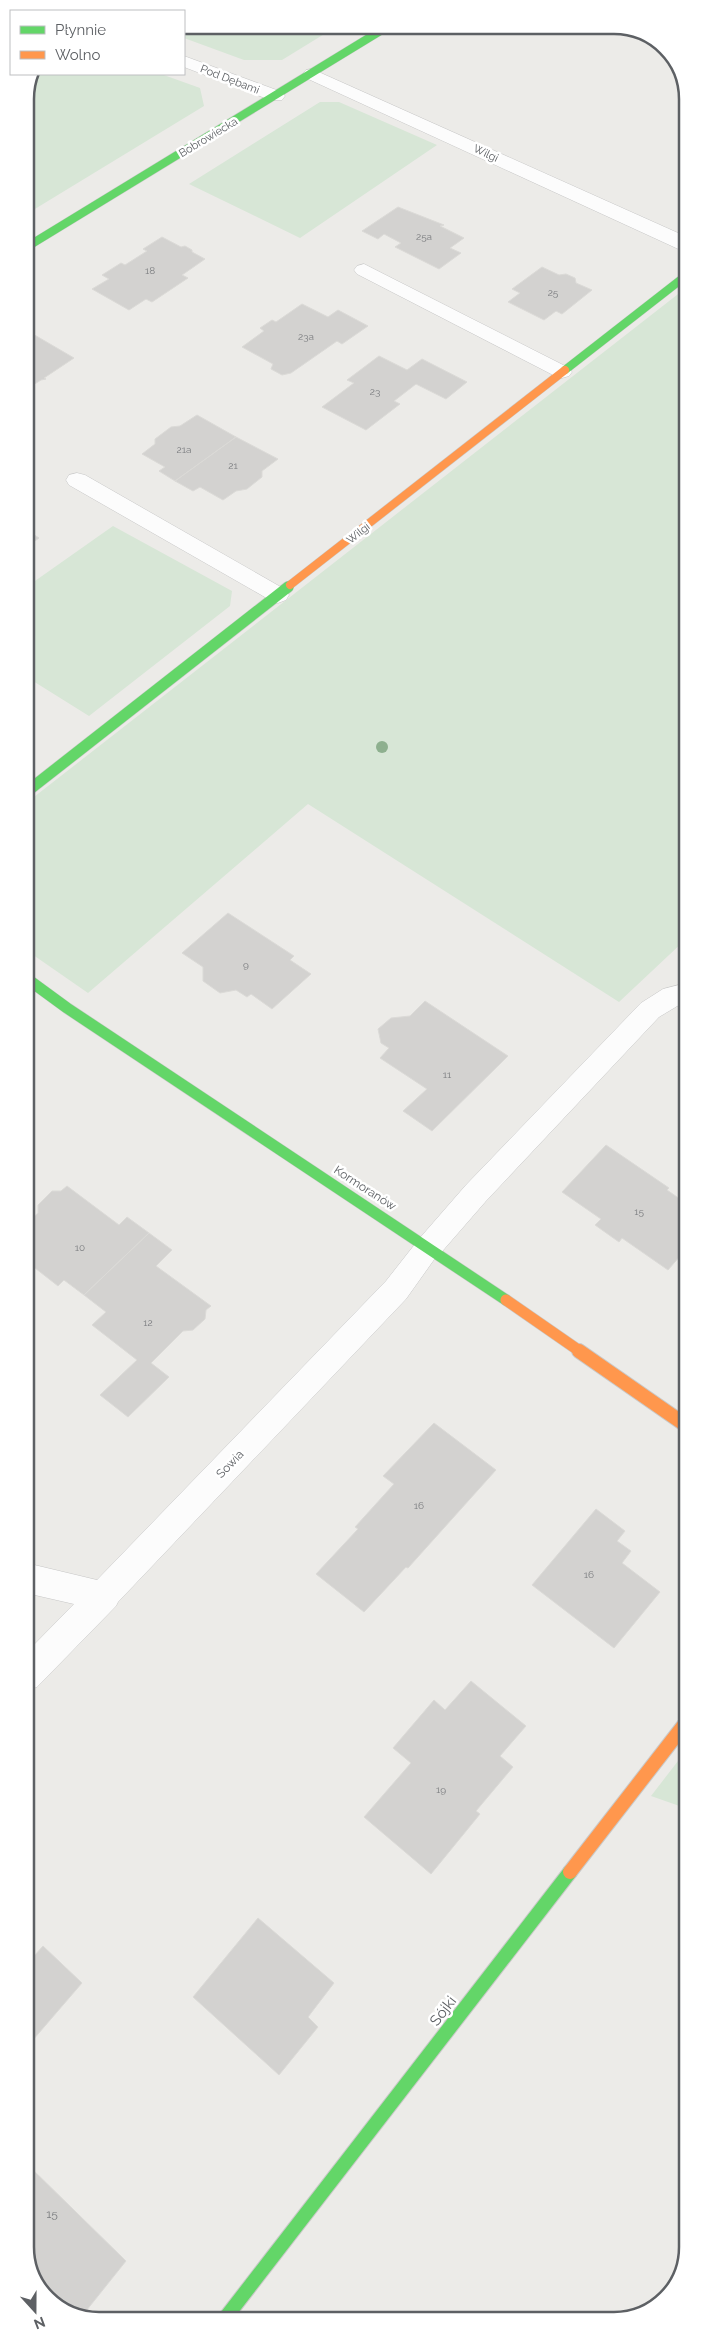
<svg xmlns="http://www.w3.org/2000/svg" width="713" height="2346" viewBox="0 0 713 2346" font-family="Raleway,sans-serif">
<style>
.green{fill:#d7e6d6}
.building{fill:#d3d2d0;stroke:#dbdad7}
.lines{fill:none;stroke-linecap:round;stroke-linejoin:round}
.lane-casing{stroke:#c7c7c7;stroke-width:1}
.street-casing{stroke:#c7c7c7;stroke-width:1}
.fast-far2-casing{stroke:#c9c9c8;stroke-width:9}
.fast-far1-casing{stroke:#c9c9c8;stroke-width:12}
.fast-casing{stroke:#c9c9c8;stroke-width:16}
.slow-far2-casing{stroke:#c9c9c8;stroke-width:9}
.slow-far1-casing{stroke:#c9c9c8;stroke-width:12}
.slow-casing{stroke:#c9c9c8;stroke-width:16}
.lane{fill:#fcfcfc;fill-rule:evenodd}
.street{fill:#fcfcfc;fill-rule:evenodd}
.fast-far2{stroke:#63d668;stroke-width:8}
.fast-far1{stroke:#63d668;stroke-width:11}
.fast{stroke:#63d668;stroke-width:14}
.slow-far2{stroke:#ff974d;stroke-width:8}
.slow-far1{stroke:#ff974d;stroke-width:11}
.slow{stroke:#ff974d;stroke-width:14}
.tree{fill:#8eb08f}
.labels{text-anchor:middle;stroke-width:5;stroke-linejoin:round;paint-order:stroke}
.number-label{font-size:10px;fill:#7c7e80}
.far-street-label{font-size:11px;fill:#5d6064;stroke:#fff}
.street-label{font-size:12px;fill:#5d6064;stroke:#fff}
.near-number-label{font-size:12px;fill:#7c7e80}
.near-street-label{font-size:15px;fill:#5d6064;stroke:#fff}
.rim{fill:none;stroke:#5d6064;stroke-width:2.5}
</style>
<rect width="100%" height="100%" fill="#ecebe8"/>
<path class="green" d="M184,25H339L282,60H244L184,38Z
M35,74H161L200,88L204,106L25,215V98Z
M320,102H339L437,145L300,238L189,184Z
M682,291L687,293V942L685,940L619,1002L308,804L88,993L26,950L25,804Z
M113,526L232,591L230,606L89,716L25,676V588Z
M688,1748V1809L651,1796Z"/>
<path class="building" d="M398,207L444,225L440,226L464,238L450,248L461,253L439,269L395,247L401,243L384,234L378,239L362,231Z
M162,237L181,247L185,246L192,250V252L205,259L182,275L188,278L152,302L146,299L129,310L92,289L109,279L102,275L121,263L125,265L147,251L143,249Z
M542,267L559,275L566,274L575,278L576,283L592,290L562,314L556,311L544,320L508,302L520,293L512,289Z
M302,304L328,317L338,310L368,326L342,344L337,341L291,373L282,375L271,369L273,364L242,347L264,331L260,328L272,320L276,322Z
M26,330L74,358L44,378L46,379L41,380L25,390Z
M379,356L407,370L422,359L467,382L446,399L416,384L394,401L400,404L366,430L322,407L354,383L347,380Z
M197,415L236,437L175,481L159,471L165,467L142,454L155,444V439L171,427L180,426Z
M236,437L278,459L262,471V477L247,489L236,491L223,500L200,487L193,491L175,481Z
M25,529L39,538L25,548Z
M228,913L294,956L290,960L311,974L272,1009L251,994L247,997L236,990L220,993L203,981V967L182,953Z
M425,1001L508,1056L432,1131L403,1111L427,1089L380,1058L389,1048L381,1043L378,1029L391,1018L410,1016Z
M606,1145L669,1188L667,1190L687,1204V1248L668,1270L622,1238L619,1242L595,1225L601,1219L562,1192Z
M67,1186L119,1225L127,1217L149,1233L84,1295L64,1280L58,1286L26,1261V1224L38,1213V1205L52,1191H61Z
M149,1233L172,1250L156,1266L211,1306L206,1310L205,1319L193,1330L183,1331L151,1363L169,1377L128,1417L100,1395L137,1360L92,1325L106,1312L84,1295Z
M434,1423L496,1470L408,1568L406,1567L364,1612L316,1574L358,1529L355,1527L394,1484L383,1476Z
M596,1509L625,1531L617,1541L631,1551L622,1563L660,1592L614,1648L532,1585Z
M471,1681L526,1726L500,1756L513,1767L476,1811L480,1814L431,1874L364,1817L411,1763L393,1748L434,1700L445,1710Z
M258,1918L334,1983L308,2017L318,2027L279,2075L193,1997Z
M43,1946L82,1983L26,2048V1965Z
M28,2165L126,2261L82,2316L50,2303L26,2262Z"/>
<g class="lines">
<g class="lane-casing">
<path id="lane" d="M364,264L569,368L572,372L569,376L562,378L555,376L357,274L354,270L357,266Z
M77,473L85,475L286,590L289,595L286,600L278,603L270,600L69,485L66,480L69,475Z
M687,983V1003L679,1005L659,1017L486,1201L439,1255L429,1259L419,1255L415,1247L419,1239L466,1185L641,1003L663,989Z"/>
</g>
<g class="street-casing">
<path id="street" d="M184,56L282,92L285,96L282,100H270L184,67Z
M312,69L687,237V253L306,78L303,74L306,70Z
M429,1235L439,1239L443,1247L406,1299L118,1602L116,1606L37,1687L26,1691V1653L74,1604L26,1593V1563L97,1580L386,1281L419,1239Z"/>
</g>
<g class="fast-far2-casing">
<path id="fast-far2" d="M25,248L390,25
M565,370L683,278L687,270
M286,588L290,585"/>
</g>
<g class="fast-far1-casing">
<path id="fast-far1" d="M25,793L288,587
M26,978L67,1008L506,1300"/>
</g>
<g class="fast-casing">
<path id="fast" d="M223,2321L570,1872"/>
</g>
<g class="slow-far2-casing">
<path id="slow-far2" d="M290,585L565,370"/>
</g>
<g class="slow-far1-casing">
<path id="slow-far1" d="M506,1300L581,1352"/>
</g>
<g class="slow-casing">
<path id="slow" d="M579,1351L687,1426
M570,1872L688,1720"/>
</g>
<use href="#lane" class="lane"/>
<use href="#street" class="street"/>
<use href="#fast-far2" class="fast-far2"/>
<use href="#fast-far1" class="fast-far1"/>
<use href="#fast" class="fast"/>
<use href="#slow-far2" class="slow-far2"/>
<use href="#slow-far1" class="slow-far1"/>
<use href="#slow" class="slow"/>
</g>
<circle class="tree" cx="382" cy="747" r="6"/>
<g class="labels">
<g class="number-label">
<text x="424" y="240">25a</text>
<text x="150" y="274">18</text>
<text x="553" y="296">25</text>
<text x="306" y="340">23a</text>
<text x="375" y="395">23</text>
<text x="184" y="453">21a</text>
<text x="233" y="469">21</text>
<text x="246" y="968">9</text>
<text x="447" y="1078">11</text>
<text x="639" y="1215">15</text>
<text x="80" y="1251">10</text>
<text x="148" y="1326">12</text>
<text x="419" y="1509">16</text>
<text x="589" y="1578">16</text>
<text x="441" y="1793">19</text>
</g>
<g class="far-street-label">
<text transform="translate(230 79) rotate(21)" y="4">Pod Dębami</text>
<text transform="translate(208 137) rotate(-31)" y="4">Bobrowiecka</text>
<text transform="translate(486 153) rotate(25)" y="4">Wilgi</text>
<text transform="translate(358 533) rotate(-38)" y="4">Wilgi</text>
</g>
<g class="street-label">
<text transform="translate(365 1188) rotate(33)" y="4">Kormoranów</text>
<text transform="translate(230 1464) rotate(-46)" y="4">Sowia</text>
</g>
<g class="near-number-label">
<text x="52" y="2218">15</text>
</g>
<g class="near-street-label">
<text transform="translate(443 2011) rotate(-52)" y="5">Sójki</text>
</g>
</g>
<path d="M0 0H713V2346H0ZM99 34H614A65 65 0 0 1 679 99V2247A65 65 0 0 1 614 2312H99A65 65 0 0 1 34 2247V99A65 65 0 0 1 99 34Z" fill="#fff" fill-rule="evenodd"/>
<path class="rim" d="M99 34H614A65 65 0 0 1 679 99V2247A65 65 0 0 1 614 2312H99A65 65 0 0 1 34 2247V99A65 65 0 0 1 99 34Z"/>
<rect x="10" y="10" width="175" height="65" fill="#ffffff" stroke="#bebfc1"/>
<rect x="20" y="26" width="25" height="8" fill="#63d668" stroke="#bebfc1"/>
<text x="55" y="35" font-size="15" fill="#5d6064">Płynnie</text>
<rect x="20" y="51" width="25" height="8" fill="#ff974d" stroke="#bebfc1"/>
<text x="55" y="60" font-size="15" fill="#5d6064">Wolno</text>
<g transform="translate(35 2311) rotate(159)" stroke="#ffffff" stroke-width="4" paint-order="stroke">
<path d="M0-4L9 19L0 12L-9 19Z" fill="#5d6064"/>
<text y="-8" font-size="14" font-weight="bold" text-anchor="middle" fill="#5d6064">N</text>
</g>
</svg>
